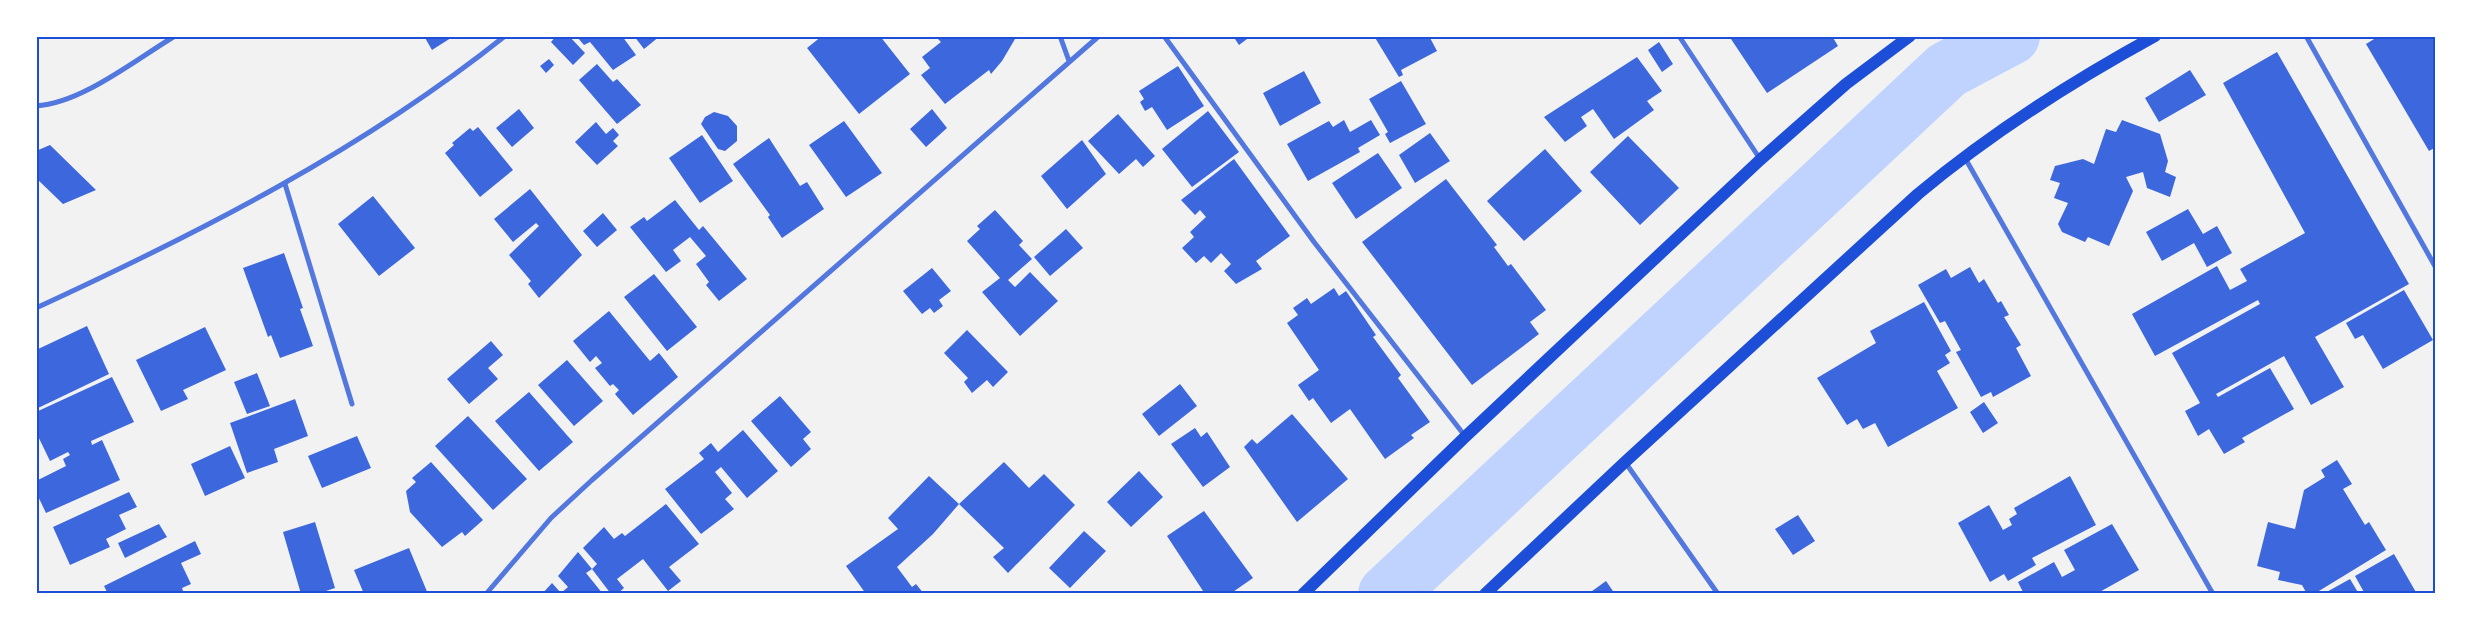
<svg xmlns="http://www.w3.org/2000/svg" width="2472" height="630" viewBox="0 0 2472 630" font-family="'Open Sans',sans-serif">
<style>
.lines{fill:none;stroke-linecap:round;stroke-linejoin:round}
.river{stroke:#bfd3fe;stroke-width:58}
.building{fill:#3d67dc}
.minor{stroke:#5277de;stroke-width:5}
.primary{stroke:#1d4ed8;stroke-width:12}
.neatline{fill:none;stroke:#1d4ed8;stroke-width:2}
</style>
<rect width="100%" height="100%" fill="#f2f2f2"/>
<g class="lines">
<path class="river" d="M1387,594L1947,70L2011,36"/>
</g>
<path class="building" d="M424,36H454L432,50Z
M556,36H569L585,53L573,65L551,42Z
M580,36H622L636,55L613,70L590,42L584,45L578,38Z
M634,36H660L644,49Z
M822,36H880L910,74L859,114L807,48Z
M941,36H1019L1015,39L1002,61L991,74L989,70L945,104L921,75L930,68L922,57L941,42L938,39Z
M1233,36H1251L1239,45Z
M1374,36H1429L1437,51L1401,70L1403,75L1399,77Z
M1729,36H1832L1838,46L1767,93Z
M2379,36H2436V147L2429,151L2366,44Z
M1659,42L1673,64L1662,72L1648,50Z
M2277,52L2409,284L2315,337L2344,387L2311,405L2284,356L2216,394L2218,397L2270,368L2294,409L2242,438L2245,442L2224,454L2209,429L2198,436L2185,411L2200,403L2172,353L2260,304L2258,300L2155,356L2132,314L2217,266L2230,290L2247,281L2240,269L2305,233L2223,83Z
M1637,57L1662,91L1647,101L1654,110L1614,139L1593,109L1581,117L1587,126L1565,142L1544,117Z
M549,59L554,65L546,73L540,66Z
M597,64L613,82L617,79L641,105L617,124L579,80Z
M1178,66L1204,106L1167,130L1152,107L1145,111L1140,102L1144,99L1139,91Z
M2190,70L2206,95L2159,122L2145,98Z
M1304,71L1321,103L1280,126L1263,93Z
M1401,81L1426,124L1390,143L1385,134L1388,132L1369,99Z
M519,109L534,128L512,147L496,128Z
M932,109L947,128L926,147L910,129Z
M1208,111L1239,152L1192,187L1162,149Z
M714,112L728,116L737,126V141L725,151L718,149L701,124L705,117Z
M1118,114L1155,156L1143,167L1136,159L1119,174L1088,141Z
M1344,120L1350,132L1371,120L1380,135L1358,148L1360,152L1308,181L1287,144L1329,121L1333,127Z
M2122,120L2160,134L2168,161L2165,172L2176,177L2170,197L2147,188L2143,172L2126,177L2133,191L2109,246L2088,237L2085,242L2062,232L2058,224L2068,203L2054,198L2060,183L2050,180L2055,166L2083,159L2094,164L2106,129L2116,132Z
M844,121L882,173L846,197L809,145Z
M596,122L606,134L613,128L619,135L613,141L618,146L597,165L575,142Z
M478,127L513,170L480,197L445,153L454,145L452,143L470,128L473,131Z
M1430,133L1450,161L1415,183L1399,155Z
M702,135L733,181L700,203L669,158Z
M1628,136L1679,188L1640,225L1590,172Z
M769,138L800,186L807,182L824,209L782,238L768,217L770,215L733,164Z
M1082,140L1106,174L1067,209L1041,176Z
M50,145L96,190L63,204L36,178V151Z
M1545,149L1582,191L1524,241L1487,201Z
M1378,153L1402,188L1356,219L1332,183Z
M1234,159L1290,236L1256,261L1262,269L1236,284L1224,271L1231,264L1221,253L1211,263L1204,256L1196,263L1182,248L1194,237L1190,232L1206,217L1200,210L1195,215L1181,200Z
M1446,179L1497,245L1494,247L1508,266L1511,264L1546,310L1530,322L1539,334L1472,385L1362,242Z
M530,189L582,255L539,298L528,284L531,281L509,255L539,226L536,223L513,242L494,219Z
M373,196L415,248L379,276L338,224Z
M675,200L699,230L703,226L747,279L719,301L706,285L709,282L696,264L706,256L690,237L673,250L681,261L666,272L630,227L644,217L647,221Z
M2188,209L2203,234L2217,226L2232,253L2207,267L2194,243L2162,261L2146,232Z
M995,210L1023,241L1019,245L1032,259L1008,280L1015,287L1030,272L1058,301L1020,336L982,292L1000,278L967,241L980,229L977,226Z
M603,213L617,230L597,247L583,231Z
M1066,229L1083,248L1050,276L1034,257Z
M284,253L303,308L300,309L313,346L280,358L271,335L268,337L243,268Z
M1970,267L1979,283L1984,279L1998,303L2001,301L2009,315L2004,317L2021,345L2016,348L2031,376L1993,397L1991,392L1981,397L1956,352L1961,350L1945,321L1940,323L1918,285L1946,269L1951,278Z
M932,268L951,291L939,300L943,306L934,313L930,308L922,314L903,291Z
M654,274L697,327L667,351L624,297Z
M1334,288L1339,296L1346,291L1376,335L1373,337L1401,375L1398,378L1430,422L1411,435L1414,438L1385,459L1350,409L1331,423L1313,398L1309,401L1298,385L1319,370L1287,323L1298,315L1293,308L1307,298L1311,304Z
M2404,290L2433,340L2383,369L2363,335L2355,339L2346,323Z
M1924,302L1951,351L1945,355L1950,363L1937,371L1958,408L1888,447L1875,423L1863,429L1857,419L1847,425L1817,378L1876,343L1870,331Z
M609,311L650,361L659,353L678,377L633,415L615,394L619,390L613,384L610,386L595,368L602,363L596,356L590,362L573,341Z
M87,326L109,374L36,409V350Z
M205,327L226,370L183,390L188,399L161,411L136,360Z
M967,330L1008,372L993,387L987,380L972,393L964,382L968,378L944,353Z
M491,341L503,355L488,368L498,379L469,404L447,379Z
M567,360L603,401L574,426L538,385Z
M257,373L270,406L247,414L234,382Z
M112,377L134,422L91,441L92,445L102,440L120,480L46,513L36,492V481L66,466L63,459L70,455L68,452L50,461L36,432V412Z
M1180,384L1197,406L1159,436L1142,414Z
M529,392L573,442L539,471L495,421Z
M780,396L811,432L803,439L811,449L791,467L751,421Z
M295,399L308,436L274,449L278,462L247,473L230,423Z
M1984,402L1998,423L1983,433L1970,412Z
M1292,414L1348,479L1297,522L1244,447L1252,439L1257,444Z
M468,416L527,479L493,510L435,446Z
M1195,428L1201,437L1207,432L1230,467L1203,487L1171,444Z
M743,430L778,471L747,498L721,467L715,472L732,493L725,499L734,509L701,534L665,489L704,459L699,453L711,443L718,452Z
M357,436L371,468L322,488L308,456Z
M230,446L245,478L205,496L191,464Z
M2337,460L2352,484L2343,489L2365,525L2369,522L2386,550L2314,594H2307L2302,585L2278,580L2280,572L2257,566L2268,522L2295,529L2304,490L2325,477L2321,470Z
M431,462L483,520L465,536L462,532L442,547L410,512L406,491L416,482L412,478Z
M1004,462L1029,488L1044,474L1075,505L1008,573L993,557L1004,548L959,504L933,534L897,567L912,587L916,584L924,594H866L846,566L898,529L888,518L929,476L959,504Z
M1139,471L1163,497L1131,527L1107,502Z
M2070,476L2096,525L2032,558L2036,565L2008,581L2004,574L1990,582L1958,523L1989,505L2003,530L2012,525L2009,519L2017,514L2014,508Z
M129,492L137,507L119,515L126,529L106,539L110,547L70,565L53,527Z
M666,504L699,544L669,567L681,581L668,591L643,559L617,579L624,588L617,594H611L592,569L597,564L583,548L604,527L614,539L622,533L625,536Z
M1204,511L1253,578L1230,594H1205L1167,536Z
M1798,515L1815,541L1793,555L1775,529Z
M315,522L335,588L317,594H301L283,532Z
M159,524L167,537L125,558L118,543Z
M2112,524L2139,570L2096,594H2024L2018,582L2054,562L2062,577L2075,570L2064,550Z
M1084,531L1106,551L1070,588L1049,568Z
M195,541L201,554L181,563L191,584L182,588L183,591L178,594H108L104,586Z
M409,548L428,594H364L354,570Z
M578,552L592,569L586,573L603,594H542L552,583L561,593L568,587L558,576Z
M2394,554L2417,594H2365L2355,576Z
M2350,579L2359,594H2323Z
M1606,581L1615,594H1588Z"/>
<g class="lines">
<path class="minor" d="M1060,36L1069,61
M1164,36L1314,242L1465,436
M1679,36L1760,159
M2306,36L2436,268
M36,106C82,103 135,60 175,36
M1965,158L2213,594
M285,184L352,404
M36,308C201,232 362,150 505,36
M1625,462L1718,594
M486,594L551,518L592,480L1099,36"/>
<path class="primary" d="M1303,594L1465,437L1760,160L1846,84L1910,36
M1485,594L1625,462L1918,194C1992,132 2071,82 2155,36"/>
</g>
<rect width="2472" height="630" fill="none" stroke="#ffffff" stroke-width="75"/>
<rect x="38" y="38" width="2396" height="554" class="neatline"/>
</svg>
